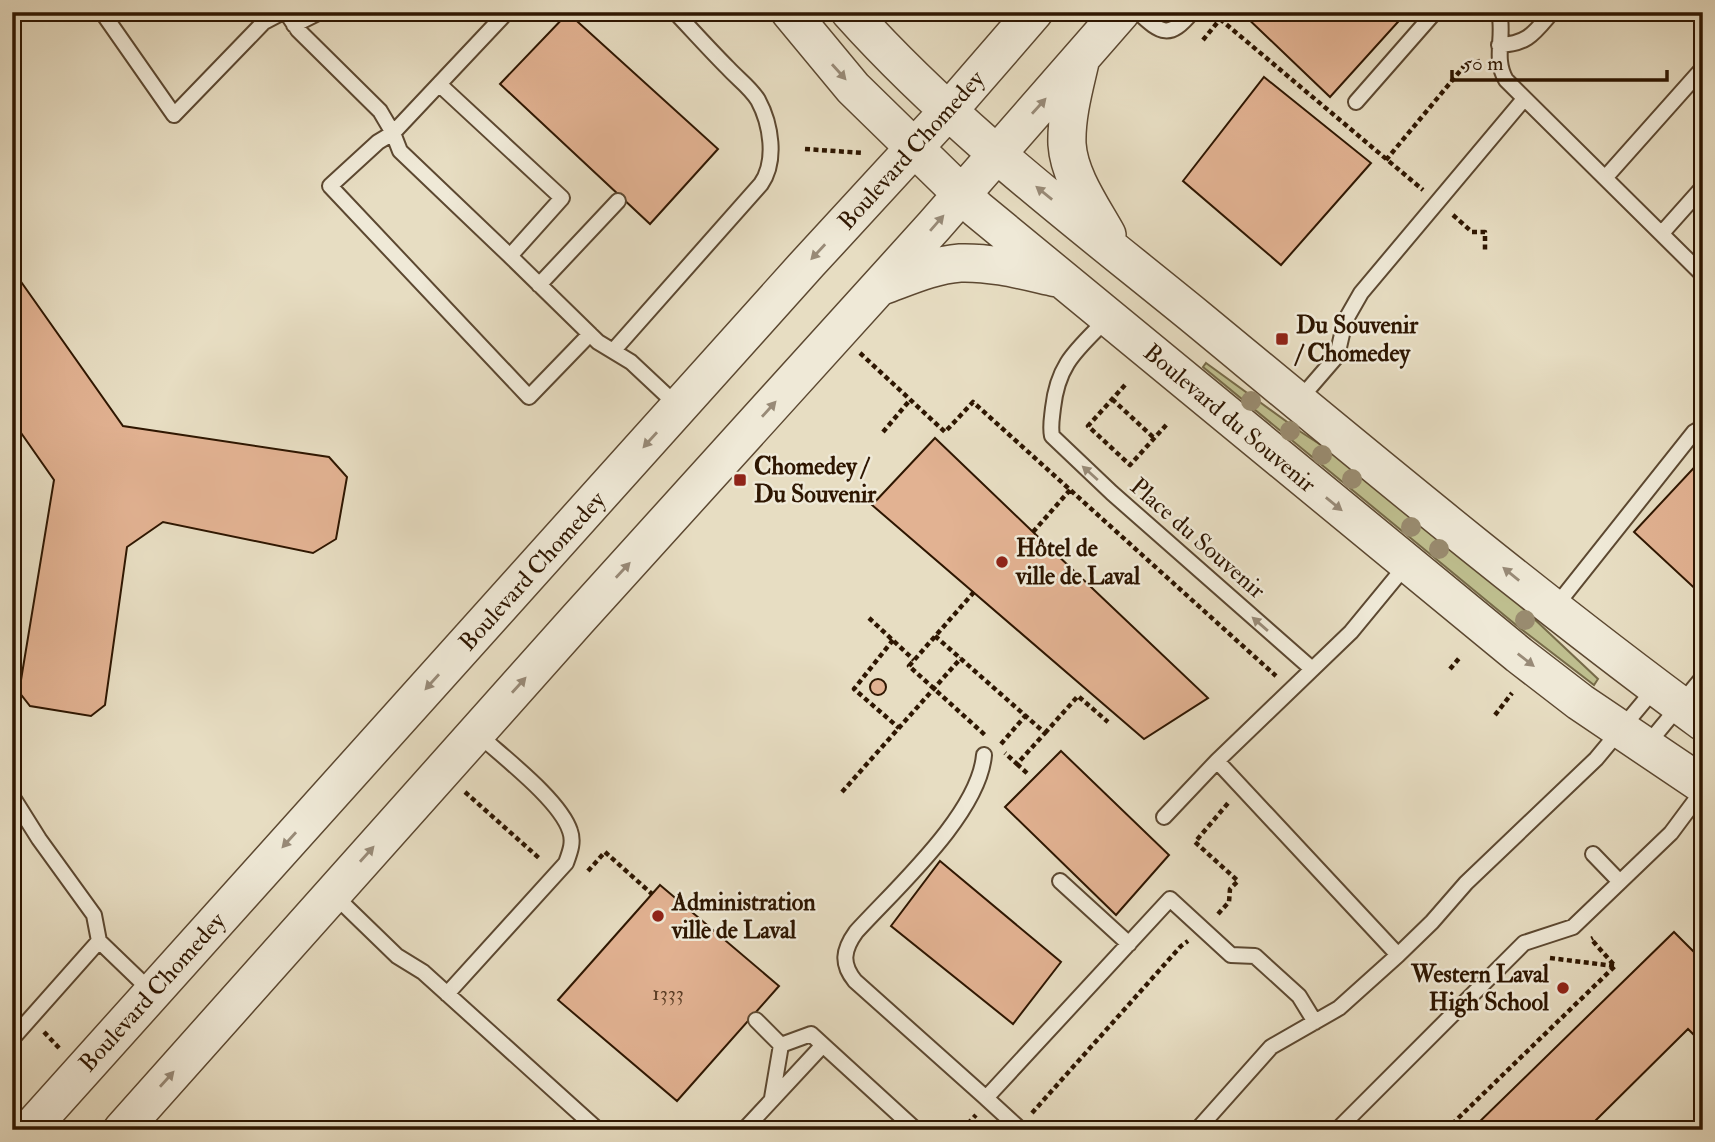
<svg xmlns="http://www.w3.org/2000/svg" width="1715" height="1142" viewBox="0 0 1715 1142" font-family="'IM FELL Double Pica',serif">
<style>
.green{fill:#bebe8e;stroke:#766a48;stroke-width:2}
.building{fill:#e2b292;stroke:#2e1601;stroke-width:2}
.lines{fill:none;stroke-linecap:round;stroke-linejoin:round}
.service-casing{stroke:#5c4831;stroke-width:18}
.tertiary-casing{stroke:#5c4831;stroke-width:40}
.path{stroke:#2e1601;stroke-width:4.5;stroke-dasharray:5 3.5;stroke-linecap:butt}
.service{stroke:#efe9d7;stroke-width:14}
.tertiary{stroke:#efe9d7;stroke-width:37}
.tree{fill:#998b6f}
.oneway{fill:#988a77}
.poi-dot{fill:#8f2418;stroke:#efe9d7;stroke-width:2.5}
.labels{text-anchor:middle;stroke-width:5;stroke-linejoin:round;paint-order:stroke}
.number-label{font-size:21px;fill:#5b3d25}
.street-label{font-size:24px;fill:#2e1601;stroke:#efe9d7}
.poi-label{font-size:24px;font-weight:bold;fill:#2e1601;stroke:#efe9d7;text-anchor:start}
</style>
<rect width="100%" height="100%" fill="#e7ddc2"/>
<filter id="stains"><feTurbulence type="fractalNoise" baseFrequency=".00286" numOctaves="4"/><feColorMatrix values="0 0 0 0 .2 0 0 0 0 .09 0 0 0 0 .02 0 0 0 .5 -.17"/></filter>
<radialGradient id="worn" r=".72"><stop offset=".6" stop-color="#630" stop-opacity="0"/><stop offset="1" stop-color="#630" stop-opacity=".3"/></radialGradient>
<path class="green" d="M1206,363L1301,432L1350,464L1496,583L1598,679L1594,685L1521,629L1203,367Z"/>
<path class="building" d="M1241,12H1407L1330,97Z
M568,13L718,149L650,224L500,84Z
M1264,77L1371,163L1281,265L1183,181Z
M12,269L123,426L329,457L347,477L336,539L313,553L163,522L127,547L105,705L91,716L30,706L19,692L54,480L12,420Z
M935,438L1033,532L1208,698L1144,739L872,505Z
M1703,458V596L1634,532Z
M870 687a8 8 0 1 1 16 0a8 8 0 1 1-16 0Z
M1061,751L1169,855L1116,915L1005,807Z
M940,861L1061,962L1013,1024L891,926Z
M660,885L779,986L677,1101L558,1000Z
M1674,932L1703,961V1044L1688,1029L1586,1130H1471Z"/>
<g class="lines">
<g class="service-casing">
<path id="service" d="M102,12L174,115L264,22L283,12
M286,12L298,30L380,111L393,133L507,12
M1138,12C1161,34 1170,39 1192,12
M1499,12C1505,36 1493,58 1506,80L1703,275
M294,25L320,12
M1499,45C1528,44 1534,33 1552,12
M440,85L562,198L510,256L598,342L631,362L679,407
M1356,102L1435,12
M1605,178L1703,68
M1662,233L1703,187
M510,256L400,151L393,133L378,142L330,186L529,397L590,334
M539,285L618,201
M1107,319C1077,350 1058,363 1053,408C1052,418 1050,426 1052,436L1112,493L1312,669
M613,351L761,184C777,161 771,124 758,100C750,87 738,79 728,68C710,50 693,31 675,12
M1299,400L1337,356L1345,321L1361,293L1524,99
M1555,607L1694,432L1703,427
M1646,746L1703,677
M984,755C979,814 895,889 856,932C843,950 841,964 855,981L986,1098
M12,796L39,839L94,915L99,941
M1164,817L1217,761
M1593,854L1620,882
M1060,881L1129,944
M333,894L397,956L423,972L598,1130
M1398,955L1217,761L1351,632L1407,564
M447,994L566,863C570,852 574,842 570,831C560,800 503,757 478,734
M756,1020L781,1045
M12,1039L99,941L152,992
M781,1045L811,1034L823,1045
M772,1098L781,1045
M744,1130L823,1045L916,1130
M1021,1130L986,1098L1170,899L1231,955L1255,956L1299,996L1315,1022
M1197,1130L1271,1047L1339,1008L1398,955L1432,922L1466,883L1596,759L1656,687
M1337,1130L1524,943L1573,927L1671,833L1703,790"/>
</g>
<g class="tertiary-casing">
<path id="tertiary" d="M790,12L853,88L977,209L1519,655L1580,702L1703,785
M850,12C953,127 1078,221 1197,318C1363,455 1529,594 1703,722
M1080,62C1074,88 1066,117 1067,144C1069,176 1092,208 1107,235
M882,286C907,277 933,265 960,263C993,262 1025,271 1057,278
M29,1130L809,262L949,110L1034,12
M122,1130L577,620L934,226L1121,12"/>
</g>
<path class="path" d="M1220,19L1423,190
M1203,40L1226,12
M805,149L864,153
M1386,160L1465,65L1480,61
M1453,215L1472,232H1485V250
M860,353L945,432L973,402L1276,676
M1125,385L1088,426L1130,465L1168,423
M1112,399L1154,438
M883,432L910,400
M1033,532L1070,490
M974,592L909,666L985,735
M869,618L914,660
M935,636L1045,733L1017,764L1005,753
M893,640L854,689L899,728
M1450,669L1461,656
M1495,715L1512,693
M1045,733L1078,696L1108,722
M1001,744L1026,715
M1017,764L1028,774
M465,792L539,858
M842,792L961,658
M588,871L605,852L652,894
M1218,914L1229,902L1230,889L1238,881L1195,842L1229,802
M1550,958L1614,966
M44,1032L60,1049
M1032,1113L1181,946L1188,941
M962,1130L976,1115
M1446,1130L1615,966L1591,939L1593,938"/>
<use href="#service" class="service"/>
<use href="#tertiary" class="tertiary"/>
</g>
<g class="tree">
<circle cx="1251" cy="401" r="10"/>
<circle cx="1290" cy="431" r="10"/>
<circle cx="1322" cy="455" r="10"/>
<circle cx="1352" cy="479" r="10"/>
<circle cx="1411" cy="527" r="10"/>
<circle cx="1439" cy="549" r="10"/>
<circle cx="1525" cy="620" r="10"/>
</g>
<defs><path id="oneway-solid" d="M-6-.8H1V-3.2L6.5 0L1 3.2V.8H-6Z" transform="scale(1.75)"/></defs>
<g class="oneway">
<use href="#oneway-solid" transform="translate(839 72) rotate(48)"/>
<use href="#oneway-solid" transform="translate(1039 106) rotate(-48)"/>
<use href="#oneway-solid" transform="translate(1044 193) rotate(-141)"/>
<use href="#oneway-solid" transform="translate(937 223) rotate(-49)"/>
<use href="#oneway-solid" transform="translate(818 252) rotate(133)"/>
<use href="#oneway-solid" transform="translate(769 409) rotate(-48)"/>
<use href="#oneway-solid" transform="translate(650 440) rotate(132)"/>
<use href="#oneway-solid" transform="translate(1090 473) rotate(-138)"/>
<use href="#oneway-solid" transform="translate(1334 504) rotate(39)"/>
<use href="#oneway-solid" transform="translate(623 570) rotate(-47)"/>
<use href="#oneway-solid" transform="translate(1511 574) rotate(-141)"/>
<use href="#oneway-solid" transform="translate(1260 624) rotate(-139)"/>
<use href="#oneway-solid" transform="translate(1526 660) rotate(38)"/>
<use href="#oneway-solid" transform="translate(432 682) rotate(132)"/>
<use href="#oneway-solid" transform="translate(519 685) rotate(-48)"/>
<use href="#oneway-solid" transform="translate(289 840) rotate(132)"/>
<use href="#oneway-solid" transform="translate(367 854) rotate(-48)"/>
<use href="#oneway-solid" transform="translate(167 1079) rotate(-48)"/>
</g>
<g class="poi-dot">
<rect x="1275" y="332" width="14" height="14" rx="3.5"/>
<rect x="733" y="473" width="14" height="14" rx="3.5"/>
<circle cx="1002" cy="562" r="7"/>
<circle cx="658" cy="916" r="7"/>
<circle cx="1563" cy="988" r="7"/>
</g>
<g class="labels">
<g class="number-label">
<text x="668" y="1000">1333</text>
</g>
<g class="street-label">
<text transform="translate(911 150) rotate(-48)" y="8">Boulevard Chomedey</text>
<text transform="translate(1230 418) rotate(40)" y="8">Boulevard du Souvenir</text>
<text transform="translate(1198 538) rotate(41)" y="8">Place du Souvenir</text>
<text transform="translate(532 571) rotate(-48)" y="8">Boulevard Chomedey</text>
<text transform="translate(152 992) rotate(-48)" y="8">Boulevard Chomedey</text>
</g>
<g class="poi-label">
<text x="1296" y="333">Du Souvenir<tspan x="1296" dy="28">/ Chomedey</tspan></text>
<text x="754" y="474">Chomedey /<tspan x="754" dy="28">Du Souvenir</tspan></text>
<text x="1016" y="556">Hôtel de<tspan x="1016" dy="28">ville de Laval</tspan></text>
<text x="672" y="910">Administration<tspan x="672" dy="28">ville de Laval</tspan></text>
<text x="1549" y="982" text-anchor="end">Western Laval<tspan x="1549" dy="28">High School</tspan></text>
</g>
</g>
<rect width="1715" height="1142" fill="none" stroke="#e7ddc2" stroke-width="42"/>
<rect x="14" y="14" width="1687" height="1114" fill="none" stroke="#2e1601" stroke-width="3.5"/>
<rect x="21" y="21" width="1673" height="1100" fill="none" stroke="#2e1601" stroke-width="2"/>
<path d="M1452 70v10h215v-10" fill="none" stroke="#2e1601" stroke-width="3.5"/>
<text x="1463" y="70" font-size="21" fill="#2e1601" stroke="#efe9d7" stroke-width="5" paint-order="stroke">50 m</text>
<rect width="100%" height="100%" filter="url(#stains)"/>
<rect width="100%" height="100%" fill="url(#worn)"/>
</svg>
